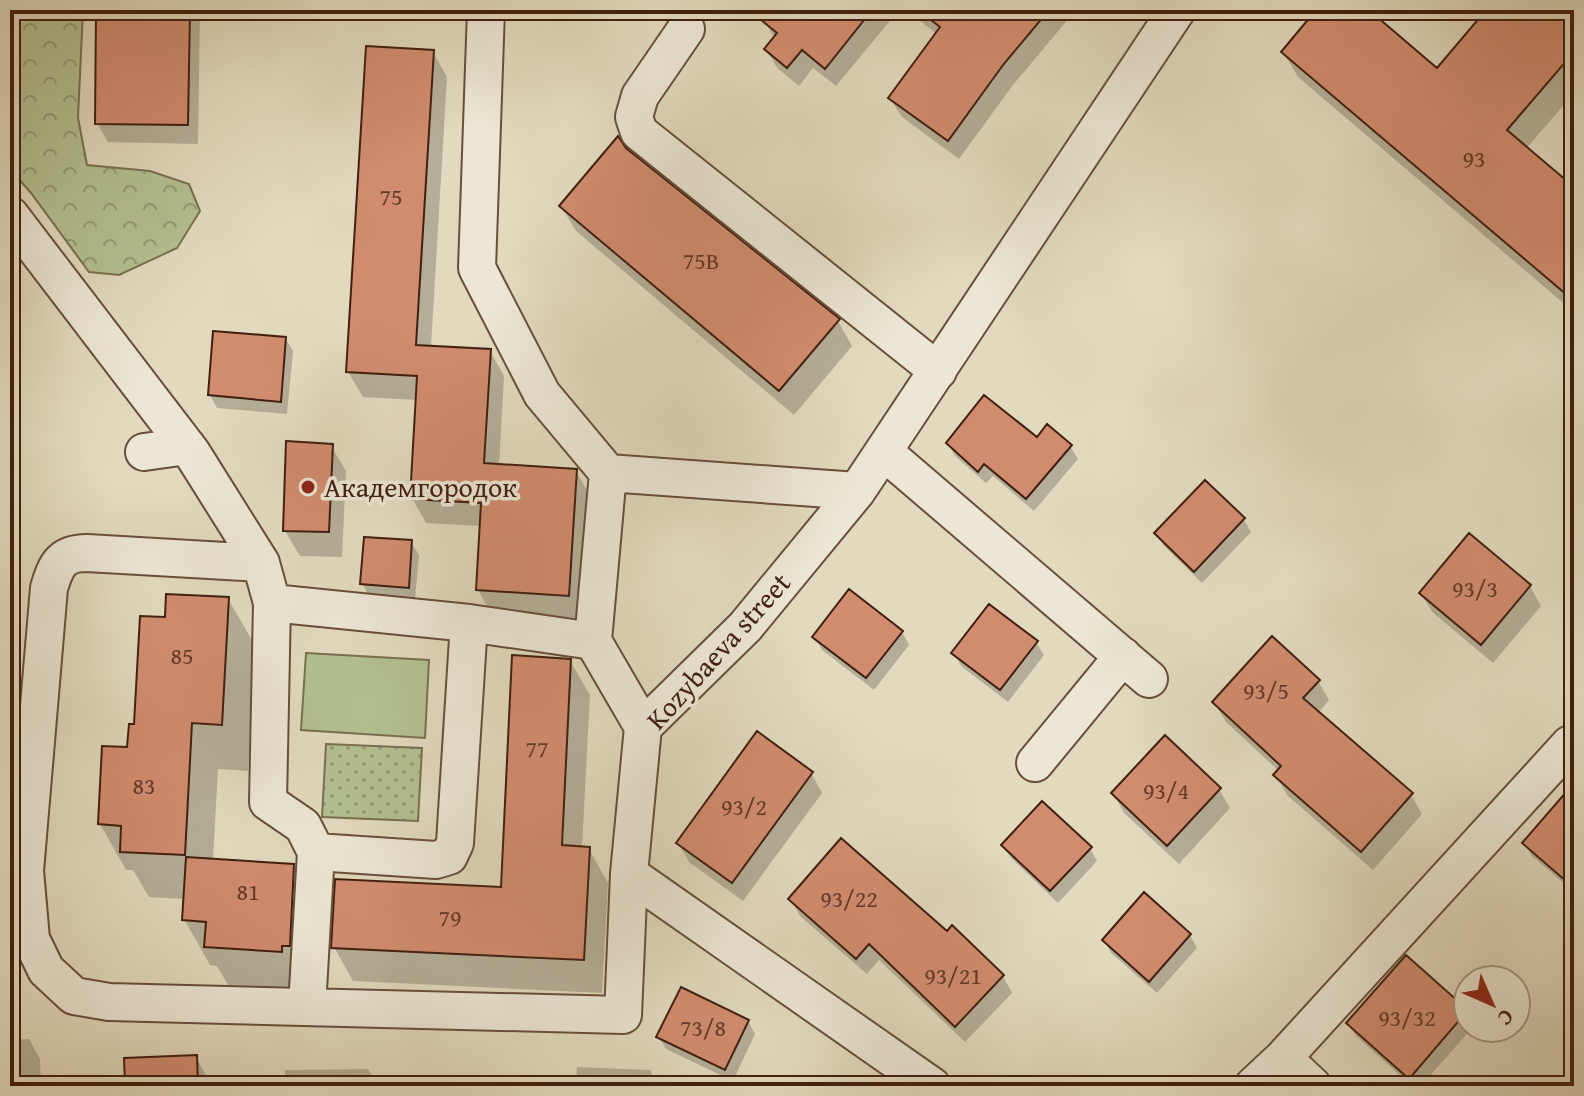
<svg xmlns="http://www.w3.org/2000/svg" width="1584" height="1096" viewBox="0 0 1584 1096" font-family="'Gentium Book Plus',serif">
<style>
.forest{fill:url(#forest-crowns);stroke:#7a7051;stroke-width:2}
.park{fill:url(#park-dots);stroke:#7a7051;stroke-width:2}
.garden{fill:#b3c092;stroke:#7a7051;stroke-width:2}
.shadow{fill:#0003}
.building{fill:#d18c6f;stroke:#411f10;stroke-width:2}
.lines{fill:none;stroke-linecap:round;stroke-linejoin:round}
.minor-casing{stroke:#694e3c;stroke-width:40}
.minor{stroke:#ece7d5;stroke-width:36}
.poi-dot{fill:#8f2418;stroke:#ece7d5;stroke-width:3}
.labels{text-anchor:middle;stroke-width:7;stroke-linejoin:round;paint-order:stroke}
.number-label{font-size:24px;fill:#653a28}
.poi-label{font-size:28px;fill:#411f10;stroke:#ece7d5;text-anchor:start}
.street-label{font-size:28px;fill:#411f10;stroke:#ece7d5}
</style>
<defs>
<pattern id="forest-crowns" width="20" height="18" patternUnits="userSpaceOnUse" patternTransform="scale(2)"><rect width="20" height="18" fill="#b3c092"/><path d="M2 6a3 3 0 1 1 6 0M12 15a3 3 0 1 1 6 0" fill="none" stroke="#939b76"/></pattern>
<pattern id="park-dots" width="8" height="8" patternUnits="userSpaceOnUse" patternTransform="scale(2)"><rect width="8" height="8" fill="#b3c092"/><path d="M2 2h.1M6 6h.1" fill="none" stroke="#939b76" stroke-width="1.8" stroke-linecap="round"/></pattern>
</defs>
<rect width="100%" height="100%" fill="#e2dabf"/>
<filter id="stains"><feTurbulence type="fractalNoise" baseFrequency=".0025" numOctaves="4"/><feColorMatrix values="0 0 0 0 .2 0 0 0 0 .09 0 0 0 0 .02 0 0 0 .5 -.17"/></filter>
<radialGradient id="worn" r=".72"><stop offset=".6" stop-color="#630" stop-opacity="0"/><stop offset="1" stop-color="#630" stop-opacity=".3"/></radialGradient>
<path class="forest" d="M10,10H83L78,118L87,165L150,171L189,184L200,211L177,248L119,275L89,272L31,193L10,169Z"/>
<path class="park" d="M326,744L422,748L418,821L322,817Z"/>
<path class="garden" d="M306,653L429,660L425,738L301,730Z"/>
<path class="shadow" d="M98,10H200L198,144L108,142L97,123Z
M772,10H899L836,86L813,68L799,86L777,68L766,49L775,39L764,20Z
M906,10H1075V11L1013,85L959,159L902,117L890,98L937,34Z
M1319,10H1366L1437,71L1489,10H1574V93L1526,149L1574,190V312L1298,77L1283,52Z
M433,52L447,77L431,347L490,351L504,376L499,466L576,471L590,496L582,620L492,615L478,590L482,526L426,523L412,498L418,400L363,397L348,372Z
M624,150L838,321L852,346L794,415L576,231L561,206Z
M285,338L293,351L287,414L217,408L210,395Z
M1037,439L1070,446L1078,459L1034,511L993,476L986,483L955,456L948,443Z
M331,446L346,471L342,557L300,556L285,531Z
M1205,483L1244,520L1251,532L1202,583L1164,546L1156,534Z
M411,542L419,555L415,600L369,596L362,583Z
M1530,586L1541,606L1493,663L1432,612L1421,593Z
M228,599L255,645L248,771L218,769L213,860L293,866L320,912L315,991L232,992L217,966L210,965L184,919L185,899L149,897L133,870H126L100,824L129,749L167,620Z
M902,632L909,645L874,690L822,650L815,637Z
M1036,642L1044,655L1008,702L961,666L954,653Z
M570,661L590,695L582,848L589,849L608,883L602,993L353,981L334,947L503,889Z
M1318,681L1329,700L1318,713L1411,795L1422,814L1373,870L1287,795L1276,775L1279,771L1226,722L1214,702Z
M811,773L822,793L743,901L689,862L678,843Z
M1574,786V892L1532,856L1524,843Z
M1219,789L1230,808L1179,864L1124,813L1113,793Z
M1003,846L1090,848L1097,861L1058,903L1011,858Z
M791,900L947,933L1003,976L1012,993L965,1042L879,960L867,974L800,916Z
M1190,935L1197,948L1157,993L1111,953L1104,940Z
M1406,958L1468,1012V1028H1472L1421,1086H1412L1356,1036L1348,1023Z
M748,1021L755,1034L733,1081L666,1049L659,1037Z
M29,1039L40,1059L41,1086H10V1040Z
M196,1057L207,1077V1086H127Z
M577,1067L650,1070L657,1086H576Z
M368,1069L378,1086H285V1070Z"/>
<path class="building" d="M96,10H190L188,125L95,124Z
M749,10H872L825,69L802,50L787,68L764,49L777,33Z
M918,10H1049L1003,65L948,141L888,98L940,27Z
M1316,10H1369L1437,68L1486,10H1574V52L1507,130L1574,187V301L1281,52Z
M366,46L434,50L416,345L491,349L484,463L577,469L569,596L476,590L481,503L410,499L417,376L346,372Z
M618,136L626,148L840,319L779,391L559,206Z
M213,331L286,337L281,402L208,395Z
M984,395L1037,437L1047,424L1072,445L1026,499L984,464L978,472L946,443Z
M286,441L333,444L329,532L283,531Z
M1205,480L1245,518L1194,572L1154,533Z
M1469,533L1531,585L1481,645L1419,593Z
M364,537L412,540L409,588L360,584Z
M849,589L903,631L866,678L812,637Z
M166,594L229,597L222,725L192,723L185,855L120,852L121,826L98,824L102,746L127,747L129,724H134L140,616L165,617Z
M989,604L1038,641L1000,690L951,653Z
M1272,636L1320,680L1303,698L1413,793L1361,852L1273,775L1281,766L1212,702Z
M512,655L571,659L562,845L590,847L584,960L331,948L335,879L501,887Z
M757,731L813,772L732,883L676,843Z
M1165,735L1221,788L1167,846L1111,793Z
M1574,783V888L1522,843Z
M1042,801L1092,847L1050,891L1001,845Z
M841,838L947,931L952,925L1004,975L955,1027L869,944L856,959L788,899Z
M186,857L294,864L290,946H282V952L204,947L206,922L182,920Z
M1144,892L1191,934L1149,982L1102,940Z
M1406,955L1468,1010L1409,1079L1346,1023Z
M681,987L749,1020L725,1070L656,1037Z
M197,1055L198,1086H125L124,1058Z"/>
<g class="lines">
<g class="minor-casing">
<path id="minor" d="M486,10L477,268L542,394L608,473L857,491
M686,29L640,96L634,117L639,132L938,371
M10,215L192,453L261,563L272,603L469,623L593,641L643,727
M144,452L187,446
M884,452L1149,679
M261,563L87,553C61,553 56,565 49,588L25,871L31,939L46,970L74,996L109,1002L623,1015L629,874L643,727L745,627L857,491L1177,10
M272,603L268,802L303,826L316,852L307,1007
M593,641L608,473
M1035,763L1123,656
M316,852L436,860L449,856L455,843L469,623
M629,874L932,1086
M1283,1058L1313,1086
M1253,1086L1283,1058L1570,744"/>
</g>
<use href="#minor" class="minor"/>
</g>
<circle class="poi-dot" cx="308" cy="487" r="8"/>
<g class="labels">
<g class="number-label">
<text x="1474" y="167">93</text>
<text x="391" y="205">75</text>
<text x="701" y="269">75В</text>
<text x="1475" y="597">93/3</text>
<text x="182" y="664">85</text>
<text x="1266" y="699">93/5</text>
<text x="537" y="757">77</text>
<text x="144" y="794">83</text>
<text x="1166" y="799">93/4</text>
<text x="744" y="815">93/2</text>
<text x="248" y="900">81</text>
<text x="849" y="907">93/22</text>
<text x="450" y="926">79</text>
<text x="953" y="984">93/21</text>
<text x="1407" y="1026">93/32</text>
<text x="703" y="1036">73/8</text>
</g>
<g class="poi-label">
<text x="324" y="497">Академгородок</text>
</g>
<g class="street-label">
<text transform="translate(718 651) rotate(-48)" y="10">Kozybaeva street</text>
</g>
</g>
<rect width="1584" height="1096" fill="none" stroke="#e2dabf" stroke-width="40"/>
<rect x="12" y="12" width="1560" height="1072" fill="none" stroke="#411f10" stroke-width="4"/>
<rect x="20" y="20" width="1544" height="1056" fill="none" stroke="#411f10" stroke-width="2"/>
<g transform="translate(1492 1004) rotate(135)"><circle r="38" fill="#ece7d5" stroke="#a89786" stroke-width="2"/>
<path d="M0-6L14 30L0 20L-14 30Z" fill="#8f2418"/>
<text y="-12" font-size="22" font-weight="bold" text-anchor="middle" fill="#411f10">С</text>
</g>
<rect width="100%" height="100%" filter="url(#stains)"/>
<rect width="100%" height="100%" fill="url(#worn)"/>
</svg>
